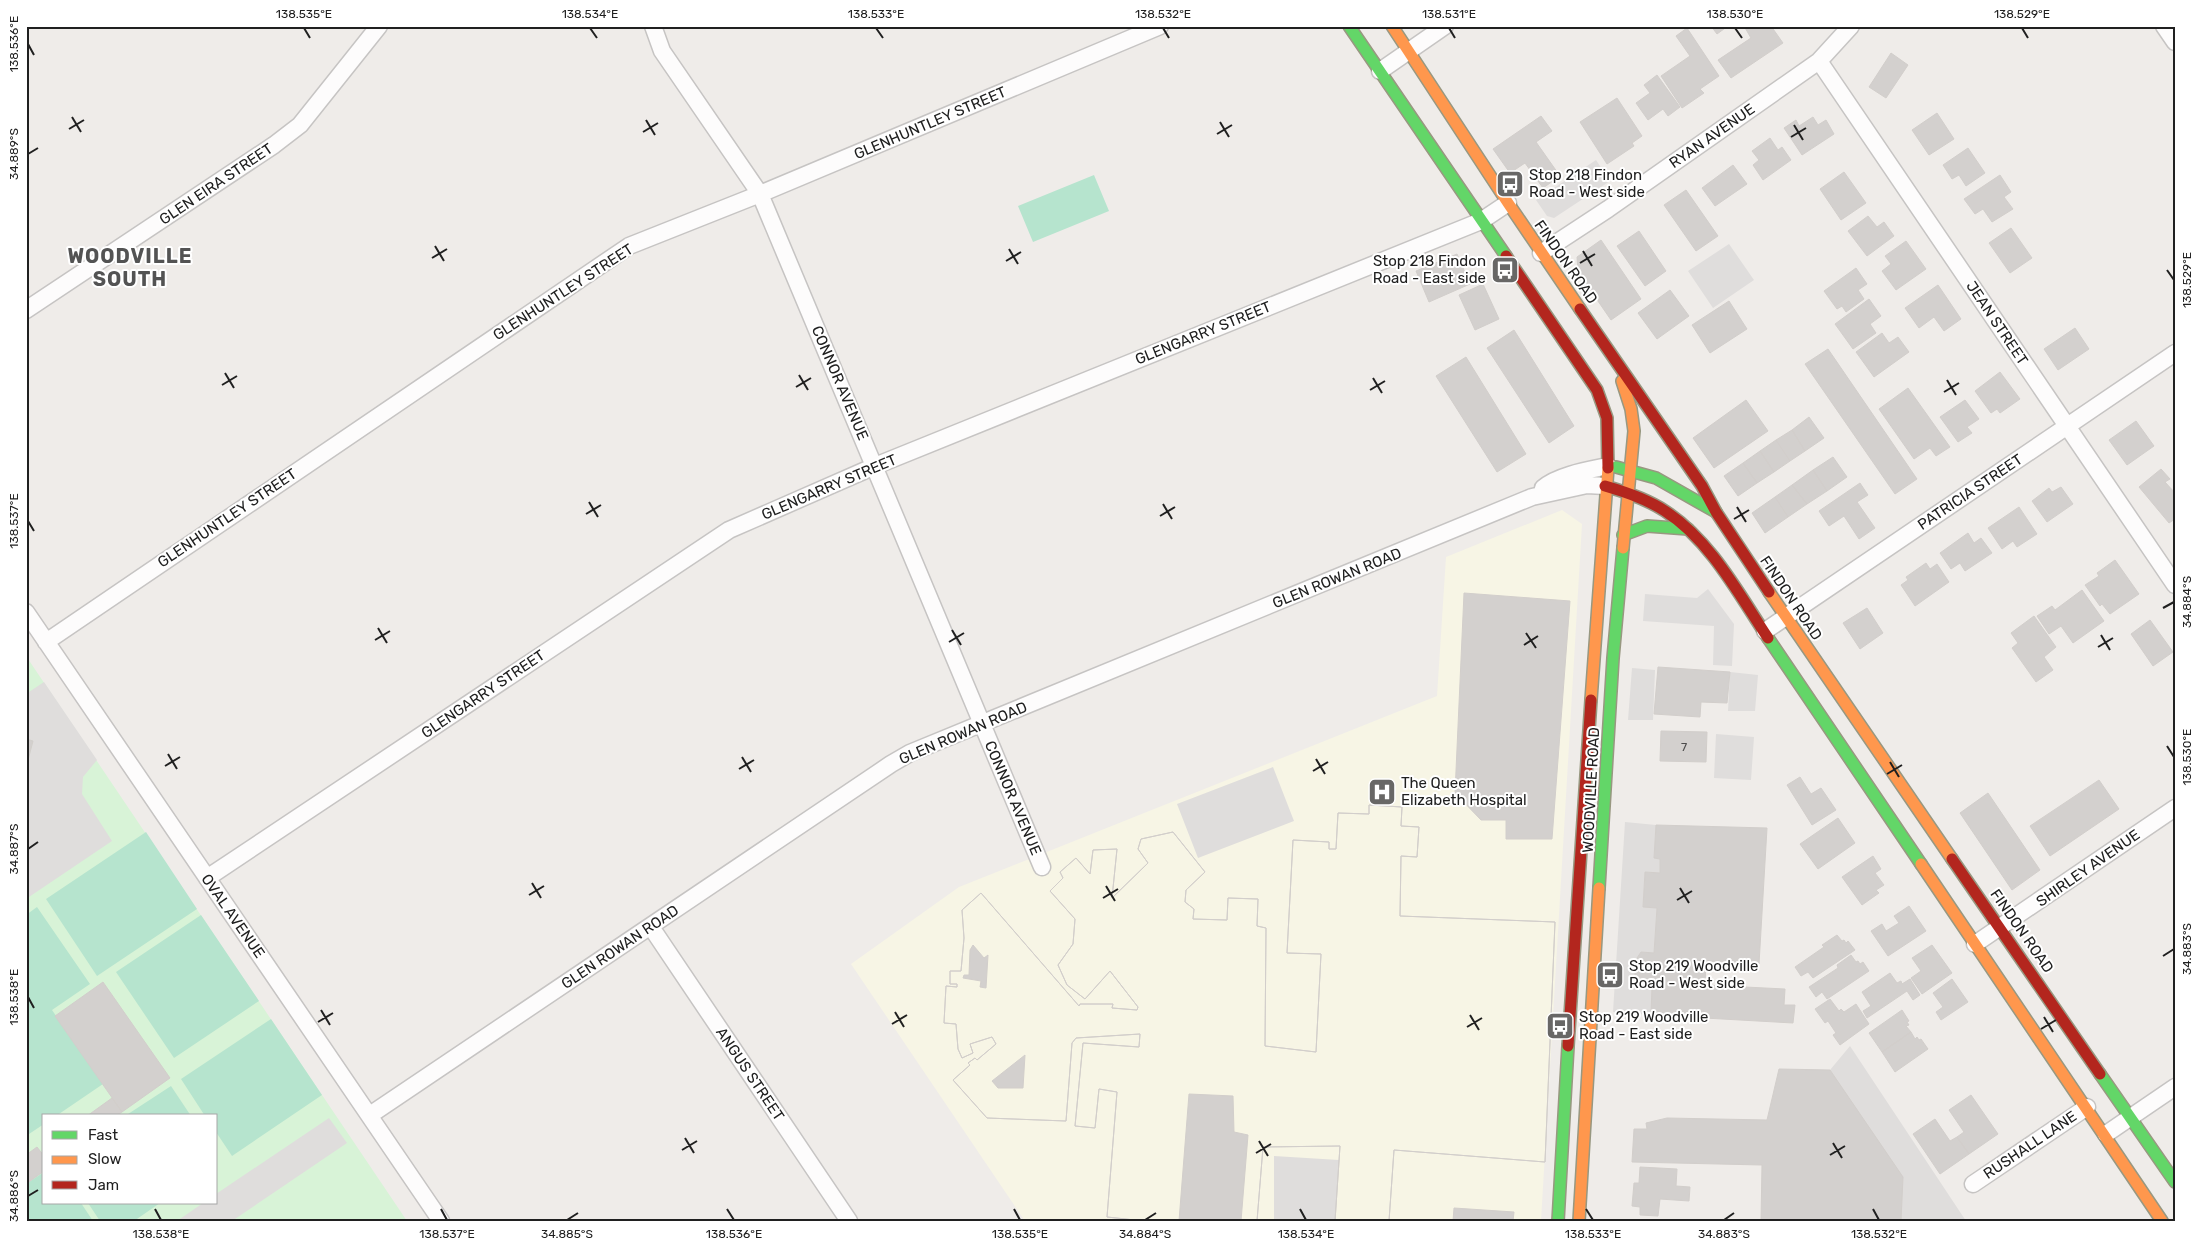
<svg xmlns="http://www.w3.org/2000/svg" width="2201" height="1247" viewBox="0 0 2201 1247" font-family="Rubik,sans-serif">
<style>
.education{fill:#f7f5e5}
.park{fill:#d8f3d7;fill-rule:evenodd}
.pitch{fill:#b6e4ce}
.parking{fill:#dfdddc}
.building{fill:#d3d0ce;stroke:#d2cecb;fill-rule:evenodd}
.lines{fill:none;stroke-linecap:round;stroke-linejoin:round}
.street-casing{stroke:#c6c4c3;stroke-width:19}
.fast-casing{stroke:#989881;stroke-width:14}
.slow-casing{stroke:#989881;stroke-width:14}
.jam-casing{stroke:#989881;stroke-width:14}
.street{stroke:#fdfcfc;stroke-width:16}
.fast{stroke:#63d668;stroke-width:11}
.slow{stroke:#ff974d;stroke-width:11}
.jam{stroke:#b3261e;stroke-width:11}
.ticks{fill:none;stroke:#202020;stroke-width:2}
.labels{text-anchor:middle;stroke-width:4;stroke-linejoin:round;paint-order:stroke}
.number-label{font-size:12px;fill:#4d4c4c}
.street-label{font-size:15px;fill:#202020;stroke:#fff}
.poi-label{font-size:15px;fill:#202020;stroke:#fff;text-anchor:start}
.district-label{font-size:20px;font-weight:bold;letter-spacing:1px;fill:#535353;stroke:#fff}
.neatline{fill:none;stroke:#202020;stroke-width:2}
.ticks-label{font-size:12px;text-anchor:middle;fill:#202020}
</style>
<rect width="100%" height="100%" fill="#efece9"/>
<path class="education" d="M1562,510L1582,524L1541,1221H1025L851,964L959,887L1437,696L1446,557Z"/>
<path class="park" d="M26,656L407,1221H26ZM44,1116H216V1203H44Z"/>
<path class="pitch" d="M1094,175L1109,211L1033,242L1018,206Z
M146,832L197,909L97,976L46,899Z
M37,907L90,984L52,1010L103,1084L56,1116H44V1124L26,1136V915Z
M201,915L259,1001L174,1058L116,972Z
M271,1019L322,1095L232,1156L216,1132V1116H205L181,1079Z
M171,1086L191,1116H125Z
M44,1172V1203H81L93,1221H26V1184Z
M88,1203H160L134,1221H100Z"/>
<path class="parking" d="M1596,160L1610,181L1554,218L1547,216L1536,200Z
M1729,244L1754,280L1713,308L1688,271Z
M1708,589L1734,624L1732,666L1713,665L1714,626L1643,621L1645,594L1697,598Z
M1632,668L1655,670L1653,720H1628Z
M1730,672L1758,675L1755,711H1728Z
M44,682L97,760L83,777L82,794L112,841L26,899V769L33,741L26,739V694Z
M1716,734L1754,737L1751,780L1714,778Z
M1273,767L1294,821L1198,858L1177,804Z
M1625,822L1656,825L1654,858L1660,859V873L1645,872L1643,907L1657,908L1654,953L1641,952L1635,962V976L1639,985L1652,986L1651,1015L1613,1012Z
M1850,1046L1966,1221H1901L1830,1070Z
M329,1118L347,1143L232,1221H177L203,1203H216V1194Z
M1274,1156L1339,1160L1335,1221H1274Z"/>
<path class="building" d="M1711,26H1728L1717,34Z
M1744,26H1771L1783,43L1731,78L1718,60L1751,38Z
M1687,28L1719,76L1700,89L1704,93L1682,108L1661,76L1690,56L1676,36Z
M1891,53L1908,65L1886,98L1869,87Z
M1657,75L1680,107L1668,116L1663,109L1648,120L1636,103L1650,93L1644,85Z
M1617,98L1642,136L1632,143L1634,146L1607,164L1580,122Z
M1937,113L1954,139L1929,155L1912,130Z
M1541,116L1552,131L1536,142L1560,176L1543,188L1525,163L1510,173L1493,149Z
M1813,117L1818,125L1826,120L1834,134L1802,155L1784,128L1796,120L1799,126Z
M1770,138L1778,150L1782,147L1791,160L1763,180L1753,165L1759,160L1752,151Z
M1968,148L1985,173L1966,186L1959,175L1952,179L1943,165Z
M1733,165L1747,184L1715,206L1702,188Z
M1844,172L1866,203L1841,220L1820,189Z
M2000,175L2011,192L2004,197L2013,209L1992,222L1983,209L1975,214L1964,199Z
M1686,190L1718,236L1696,251L1664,205Z
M1868,216L1877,227L1884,222L1894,236L1867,256L1848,231Z
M2011,228L2032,258L2010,273L1989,243Z
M1639,231L1666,271L1645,286L1617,246Z
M1601,240L1641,299L1611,320L1578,272L1577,257Z
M1906,241L1926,269L1896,290L1882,271L1891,264L1885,256Z
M1457,254L1470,284L1429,302L1416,271Z
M1856,268L1867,284L1858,290L1864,299L1846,312L1842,306L1837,309L1824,291Z
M1483,284L1499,319L1475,330L1459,295Z
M1938,285L1961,319L1944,331L1934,317L1919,328L1905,308Z
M1670,290L1689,316L1657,339L1638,313Z
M1869,299L1881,316L1870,324L1876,333L1853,349L1835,324Z
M1729,301L1747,329L1710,353L1692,325Z
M2075,328L2089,349L2058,370L2044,349Z
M1514,330L1574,426L1549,443L1487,348Z
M1882,333L1889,343L1898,337L1909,352L1874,377L1856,352Z
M1828,349L1917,479L1895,494L1805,364Z
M1466,357L1526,454L1497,472L1436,376Z
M2000,372L2020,399L2000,413L1997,409L1991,413L1975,391Z
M1908,388L1950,447L1936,456L1930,448L1914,459L1879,409Z
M1746,400L1768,431L1714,468L1693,438Z
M1965,400L1979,419L1967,427L1972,433L1958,442L1940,417Z
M1809,417L1824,438L1805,451L1792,430Z
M2136,421L2154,446L2127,465L2109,440Z
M1792,430L1805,451L1790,461L1776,440Z
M1776,440L1790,461L1774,472L1760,451Z
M1760,451L1774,472L1757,483L1743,463Z
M1833,457L1847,477L1827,491L1813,470Z
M1743,463L1757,483L1738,496L1724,476Z
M2161,469L2170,479L2165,482L2175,493V519L2169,523L2139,487Z
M1813,470L1827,491L1807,504L1792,485Z
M1860,483L1868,495L1857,502L1875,528L1859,539L1844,516L1829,526L1819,511Z
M1792,485L1807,504L1788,517L1775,497Z
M2061,487L2073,504L2047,522L2032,501L2049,488L2052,492Z
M1775,497L1788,517L1765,533L1752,513Z
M2019,507L2037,534L2017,547L2013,541L2002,549L1988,528Z
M1968,533L1974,543L1981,538L1992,553L1965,571L1960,563L1951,569L1940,553Z
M2115,560L2139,594L2110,614L2102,604L2100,606L2085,585L2099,576L2097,573Z
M1926,563L1930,569L1937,564L1949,582L1915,606L1901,585L1908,580L1906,577Z
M2082,590L2104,621L2073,643L2061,626L2049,634L2037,616L2052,606L2055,610Z
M1464,593L1570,601L1552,839H1506V820H1481L1455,793Z
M1867,608L1883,633L1860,649L1843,623Z
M2034,616L2056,647L2044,657L2053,670L2036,682L2012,648L2018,643L2011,633Z
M2150,620L2173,652L2153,666L2131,634Z
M1658,667L1730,672L1727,703L1701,702L1700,717L1654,714Z
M1661,731L1707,732L1706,762L1660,761Z
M26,739L33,741L26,768Z
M1800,777L1811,794L1821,788L1836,810L1812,825L1787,785Z
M2099,780L2119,809L2050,856L2030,826Z
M1988,793L2040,870L2012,890L1960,813Z
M1369,805L1402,807L1401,826L1419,827L1417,857L1401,856L1400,916L1555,922L1545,1162L1394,1150L1389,1221H1335L1340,1146L1263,1147L1257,1221H1241L1248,1135L1234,1132L1233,1096L1189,1094L1179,1221H1144L1107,1217L1117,1092L1099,1089L1095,1128L1075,1126L1083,1043L1139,1047L1140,1034L1076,1038L1072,1043L1066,1121L987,1118L953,1080L970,1065L968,1063L975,1058L977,1060L996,1044L992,1037L970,1044L973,1053L962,1058L958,1049L956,1024L944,1023L946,986L957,987V984H950V971H961L964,938L962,910L981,893L1079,1006L1080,1004H1113L1112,1008L1137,1010L1138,1007L1110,971L1085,999L1067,985L1058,965L1073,944L1075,919L1050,891L1063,878L1060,872L1076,858L1090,874L1093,850L1117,849L1112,898L1148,863L1138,849L1141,839L1173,832L1205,872L1186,890L1185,902L1194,909L1193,919L1227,920L1228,898L1258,899L1257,926L1266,928L1265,1046L1316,1052L1321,954L1287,953L1293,840L1329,842V849H1336L1338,813L1369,814ZM973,945L984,958L988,955L986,988L980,987L981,981L963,978L964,975H969L970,950ZM1025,1055L1023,1088H998L992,1081Z
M1369,805L1402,807L1401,826L1419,827L1417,857L1401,856L1400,916L1555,922L1545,1162L1394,1150L1389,1221H1335L1340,1146L1263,1147L1257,1221H1144L1107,1217L1117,1092L1099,1089L1095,1128L1075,1126L1083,1043L1139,1047L1140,1034L1076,1038L1072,1043L1066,1121L987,1118L953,1080L970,1065L968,1063L975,1058L977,1060L996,1044L992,1037L970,1044L973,1053L962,1058L958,1049L956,1024L944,1023L946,986L957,987V984H950V971H961L964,938L962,910L981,893L1079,1006L1080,1004H1113L1112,1008L1137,1010L1138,1007L1110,971L1085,999L1067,985L1058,965L1073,944L1075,919L1050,891L1063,878L1060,872L1076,858L1090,874L1093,850L1117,849L1112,898L1148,863L1138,849L1141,839L1173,832L1205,872L1186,890L1185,902L1194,909L1193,919L1227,920L1228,898L1258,899L1257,926L1266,928L1265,1046L1316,1052L1321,954L1287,953L1293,840L1329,842V849H1336L1338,813L1369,814Z
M1838,818L1855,843L1818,869L1800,844Z
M1656,825L1767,828L1759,964L1706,961L1705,985L1785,989L1784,1005H1795L1793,1023L1651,1015L1652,986L1639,985L1635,976V961L1641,952L1654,953L1657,908L1643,907L1645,872L1660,873V859L1654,858Z
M1873,856L1881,869L1875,873L1884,885L1876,890L1879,893L1862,905L1842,877Z
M1909,906L1926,931L1888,956L1871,931L1882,924L1886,931L1899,923L1894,916Z
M1837,935L1842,941L1844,940L1846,943L1848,941L1855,950L1813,978L1808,972L1801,976L1795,967L1824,947L1822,945Z
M1932,945L1952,973L1922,994L1911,978L1921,971L1912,958Z
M1851,955L1856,962L1858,961L1860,964L1863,962L1869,971L1827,999L1822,992L1816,997L1809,987L1838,968L1837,965Z
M1890,973L1897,983L1901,981L1902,984L1910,979L1920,995L1913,1000L1907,991L1867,1018L1863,1011L1871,1006L1862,992Z
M1952,979L1968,1002L1941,1020L1936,1012L1943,1007L1933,993Z
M103,982L170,1078L122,1112L55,1016Z
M1830,999L1839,1011L1841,1009L1844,1012L1856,1004L1869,1024L1840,1045L1833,1035L1836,1033L1828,1021L1825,1023L1815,1009Z
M1902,1010L1909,1021L1907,1022L1909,1025L1906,1026L1911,1032L1882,1052L1869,1033Z
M1911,1032L1915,1039L1917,1037L1919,1040L1921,1039L1928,1049L1895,1072L1882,1052Z
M1779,1069L1830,1070L1903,1177L1901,1221H1761L1762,1165L1632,1162L1634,1129H1647L1646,1123L1667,1118L1767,1120Z
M1971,1095L1998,1134L1969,1154L1957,1137L1964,1132L1949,1110Z
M112,1098L122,1112L116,1116H87Z
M1935,1119L1950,1141L1957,1137L1969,1154L1940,1174L1913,1134Z
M37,1147L44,1156V1171L26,1184V1155Z
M1640,1167L1677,1169L1676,1186L1690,1187L1689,1201L1660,1199L1658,1216L1640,1215V1207L1632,1206L1634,1183H1639Z
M1454,1208L1514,1212L1513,1221H1453Z"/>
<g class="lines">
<g class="street-casing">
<path id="street" d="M653,26L662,51L760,194L1042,867
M2164,26L2175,42
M1819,61L2175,585
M1380,71L1445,26
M1541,253L1608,209L1819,61L1851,26
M26,310L274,145L300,125L379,26
M1543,488C1558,475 1589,470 1608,466
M26,612L441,1221
M1765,631L2175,353
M46,642L629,246L760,194L1160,26
M207,878L729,530L875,466L1481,221L1508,203
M651,927L849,1221
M1975,944L2175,808
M370,1115L891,764L910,753L1532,497L1587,485L1605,486
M2106,1134L2175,1087
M1973,1184L2087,1107"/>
</g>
<g class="fast-casing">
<path id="fast" d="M1349,26L1506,256
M1616,467L1656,478L1716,512
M1623,535L1647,526L1688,529
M1768,638L1921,864
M1599,888L1613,658L1623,548
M2100,1074L2175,1182
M1558,1221L1568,1046"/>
</g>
<g class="slow-casing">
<path id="slow" d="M1392,26L1508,203L1580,309
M1622,381L1631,409L1634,431L1623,548
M1769,592L1952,859
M1591,700L1608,468
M1921,864L2162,1221
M1579,1221L1599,888"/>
</g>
<g class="jam-casing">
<path id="jam" d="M1506,256L1597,390L1607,418L1608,468
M1580,309L1702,486L1716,512L1769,592
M1605,486C1626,492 1647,499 1665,511C1711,541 1738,593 1768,638
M1952,859L2100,1074
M1568,1046L1591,700"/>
</g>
<use href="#street" class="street"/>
<use href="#fast" class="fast"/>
<use href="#slow" class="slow"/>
<use href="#jam" class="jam"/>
</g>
<path class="ticks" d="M304,28L310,38M590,28L597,38M876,28L883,38M1163,28L1169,38M1449,28L1455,38M1735,28L1742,38M2022,28L2028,38M28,44L34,55M72,117L81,132M646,120L655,135M1220,122L1229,137M1794,125L1803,140M69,129L84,120M643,132L658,123M1217,134L1232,125M1791,137L1806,128M28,154L38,148M435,246L444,261M1009,249L1018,264M1583,251L1592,266M432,258L447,249M1006,261L1021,252M1580,263L1595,254M2167,270L2174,280M225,373L234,388M799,375L808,390M1373,378L1382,393M1947,380L1956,395M222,385L237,376M796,387L811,378M1370,390L1385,381M1944,392L1959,383M589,502L598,517M1163,504L1172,519M1737,507L1746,522M586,514L601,505M1160,516L1175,507M1734,519L1749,510M28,521L34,531M2163,608L2174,602M378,628L387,643M952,630L961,645M1526,633L1536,648M2101,635L2110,650M375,640L390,631M949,642L964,633M1524,645L1538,636M2098,647L2113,638M2167,746L2174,757M168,754L177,769M742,757L751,772M1316,759L1325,774M1890,762L1899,777M165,766L180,757M739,769L754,760M1313,771L1328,762M1887,774L1902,765M28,849L38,842M532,883L541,898M1106,886L1115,901M1680,888L1689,903M529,895L544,886M1103,898L1118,889M1677,900L1692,891M2163,956L2174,949M28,997L34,1008M321,1010L330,1025M895,1012L904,1027M1470,1015L1479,1030M2044,1017L2053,1032M318,1022L333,1013M892,1024L907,1015M1467,1027L1482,1018M2041,1029L2056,1020M685,1138L694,1153M1259,1141L1268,1156M1833,1143L1842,1158M682,1150L697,1141M1256,1153L1271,1144M1830,1155L1845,1146M28,1196L38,1190M155,1209L161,1220M441,1209L447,1220M727,1209L734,1220M1014,1209L1020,1220M1300,1209L1306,1220M1586,1209L1593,1220M1873,1209L1879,1220M567,1220L578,1213M1145,1220L1156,1213M1724,1220L1734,1213"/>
<defs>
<g id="bus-square" transform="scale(1.4375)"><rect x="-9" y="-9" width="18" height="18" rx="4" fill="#686766" stroke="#fff"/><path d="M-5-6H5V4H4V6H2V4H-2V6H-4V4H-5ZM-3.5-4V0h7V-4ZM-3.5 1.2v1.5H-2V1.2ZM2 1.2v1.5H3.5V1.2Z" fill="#fff"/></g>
<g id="hospital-square" transform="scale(1.4375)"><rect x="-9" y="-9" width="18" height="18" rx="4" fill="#686766" stroke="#fff"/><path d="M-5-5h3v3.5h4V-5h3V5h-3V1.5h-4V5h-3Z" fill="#fff"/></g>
</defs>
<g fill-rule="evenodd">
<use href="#bus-square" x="1510" y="184"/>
<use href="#bus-square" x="1505" y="270"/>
<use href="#hospital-square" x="1382" y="792"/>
<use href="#bus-square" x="1610" y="975"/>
<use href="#bus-square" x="1560" y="1026"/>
</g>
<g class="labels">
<g class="number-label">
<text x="1684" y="751">7</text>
</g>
<g class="street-label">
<text transform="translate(930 123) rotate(-23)" y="5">GLENHUNTLEY STREET</text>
<text transform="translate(1712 136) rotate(-35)" y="5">RYAN AVENUE</text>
<text transform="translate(216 184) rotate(-34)" y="5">GLEN EIRA STREET</text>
<text transform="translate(1566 262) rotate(55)" y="5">FINDON ROAD</text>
<text transform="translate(563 292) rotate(-33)" y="5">GLENHUNTLEY STREET</text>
<text transform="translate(1997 323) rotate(56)" y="5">JEAN STREET</text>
<text transform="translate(1203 333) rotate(-22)" y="5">GLENGARRY STREET</text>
<text transform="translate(840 383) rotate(67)" y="5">CONNOR AVENUE</text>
<text transform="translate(829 487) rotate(-23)" y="5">GLENGARRY STREET</text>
<text transform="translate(1970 492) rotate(-34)" y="5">PATRICIA STREET</text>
<text transform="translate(227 518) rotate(-34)" y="5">GLENHUNTLEY STREET</text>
<text transform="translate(1337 578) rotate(-22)" y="5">GLEN ROWAN ROAD</text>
<text transform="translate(1791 598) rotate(56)" y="5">FINDON ROAD</text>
<text transform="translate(483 694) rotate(-34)" y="5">GLENGARRY STREET</text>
<text transform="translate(963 733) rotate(-23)" y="5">GLEN ROWAN ROAD</text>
<text transform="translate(1591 790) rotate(-87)" y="5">WOODVILLE ROAD</text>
<text transform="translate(1013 798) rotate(67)" y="5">CONNOR AVENUE</text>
<text transform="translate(2088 868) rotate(-35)" y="5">SHIRLEY AVENUE</text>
<text transform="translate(233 916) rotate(55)" y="5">OVAL AVENUE</text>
<text transform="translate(2022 931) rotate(55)" y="5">FINDON ROAD</text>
<text transform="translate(620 947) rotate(-34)" y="5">GLEN ROWAN ROAD</text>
<text transform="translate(750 1074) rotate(56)" y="5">ANGUS STREET</text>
<text transform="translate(2030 1145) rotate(-34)" y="5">RUSHALL LANE</text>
</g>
<g class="poi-label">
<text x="1529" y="180">Stop 218 Findon<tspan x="1529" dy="17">Road - West side</tspan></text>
<text x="1486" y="266" text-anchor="end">Stop 218 Findon<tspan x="1486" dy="17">Road - East side</tspan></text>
<text x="1401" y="788">The Queen<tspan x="1401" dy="17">Elizabeth Hospital</tspan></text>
<text x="1629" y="971">Stop 219 Woodville<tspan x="1629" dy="17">Road - West side</tspan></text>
<text x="1579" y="1022">Stop 219 Woodville<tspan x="1579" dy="17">Road - East side</tspan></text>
</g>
<g class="district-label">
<text x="130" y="263">WOODVILLE<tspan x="130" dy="23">SOUTH</tspan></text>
</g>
</g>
<rect width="2201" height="1247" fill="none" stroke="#ffffff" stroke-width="55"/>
<rect x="42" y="1114" width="175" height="90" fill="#ffffff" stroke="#a6a6a6"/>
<rect x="52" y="1131" width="25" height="8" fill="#63d668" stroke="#a6a6a6"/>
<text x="88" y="1140" font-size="15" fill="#202020">Fast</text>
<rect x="52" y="1156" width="25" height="8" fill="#ff974d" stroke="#a6a6a6"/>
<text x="88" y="1164" font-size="15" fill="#202020">Slow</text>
<rect x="52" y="1181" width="25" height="8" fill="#b3261e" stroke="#a6a6a6"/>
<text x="88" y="1190" font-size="15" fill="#202020">Jam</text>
<rect x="28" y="28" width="2146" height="1192" class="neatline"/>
<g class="ticks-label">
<text x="304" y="18">138.535°E</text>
<text x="590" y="18">138.534°E</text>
<text x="876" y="18">138.533°E</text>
<text x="1163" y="18">138.532°E</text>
<text x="1449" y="18">138.531°E</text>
<text x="1735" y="18">138.530°E</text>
<text x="2022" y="18">138.529°E</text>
<text transform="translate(14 44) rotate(-90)" y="4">138.536°E</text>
<text transform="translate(14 154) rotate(-90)" y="4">34.889°S</text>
<text transform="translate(2187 280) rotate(-90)" y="4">138.529°E</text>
<text transform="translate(14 521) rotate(-90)" y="4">138.537°E</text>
<text transform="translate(2187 602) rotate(-90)" y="4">34.884°S</text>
<text transform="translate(2187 757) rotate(-90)" y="4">138.530°E</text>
<text transform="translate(14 849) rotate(-90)" y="4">34.887°S</text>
<text transform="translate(2187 949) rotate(-90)" y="4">34.883°S</text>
<text transform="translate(14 997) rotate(-90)" y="4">138.538°E</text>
<text transform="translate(14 1196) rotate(-90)" y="4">34.886°S</text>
<text x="161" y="1238">138.538°E</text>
<text x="447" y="1238">138.537°E</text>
<text x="567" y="1238">34.885°S</text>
<text x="734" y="1238">138.536°E</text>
<text x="1020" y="1238">138.535°E</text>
<text x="1145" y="1238">34.884°S</text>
<text x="1306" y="1238">138.534°E</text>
<text x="1593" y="1238">138.533°E</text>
<text x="1724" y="1238">34.883°S</text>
<text x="1879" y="1238">138.532°E</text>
</g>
</svg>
